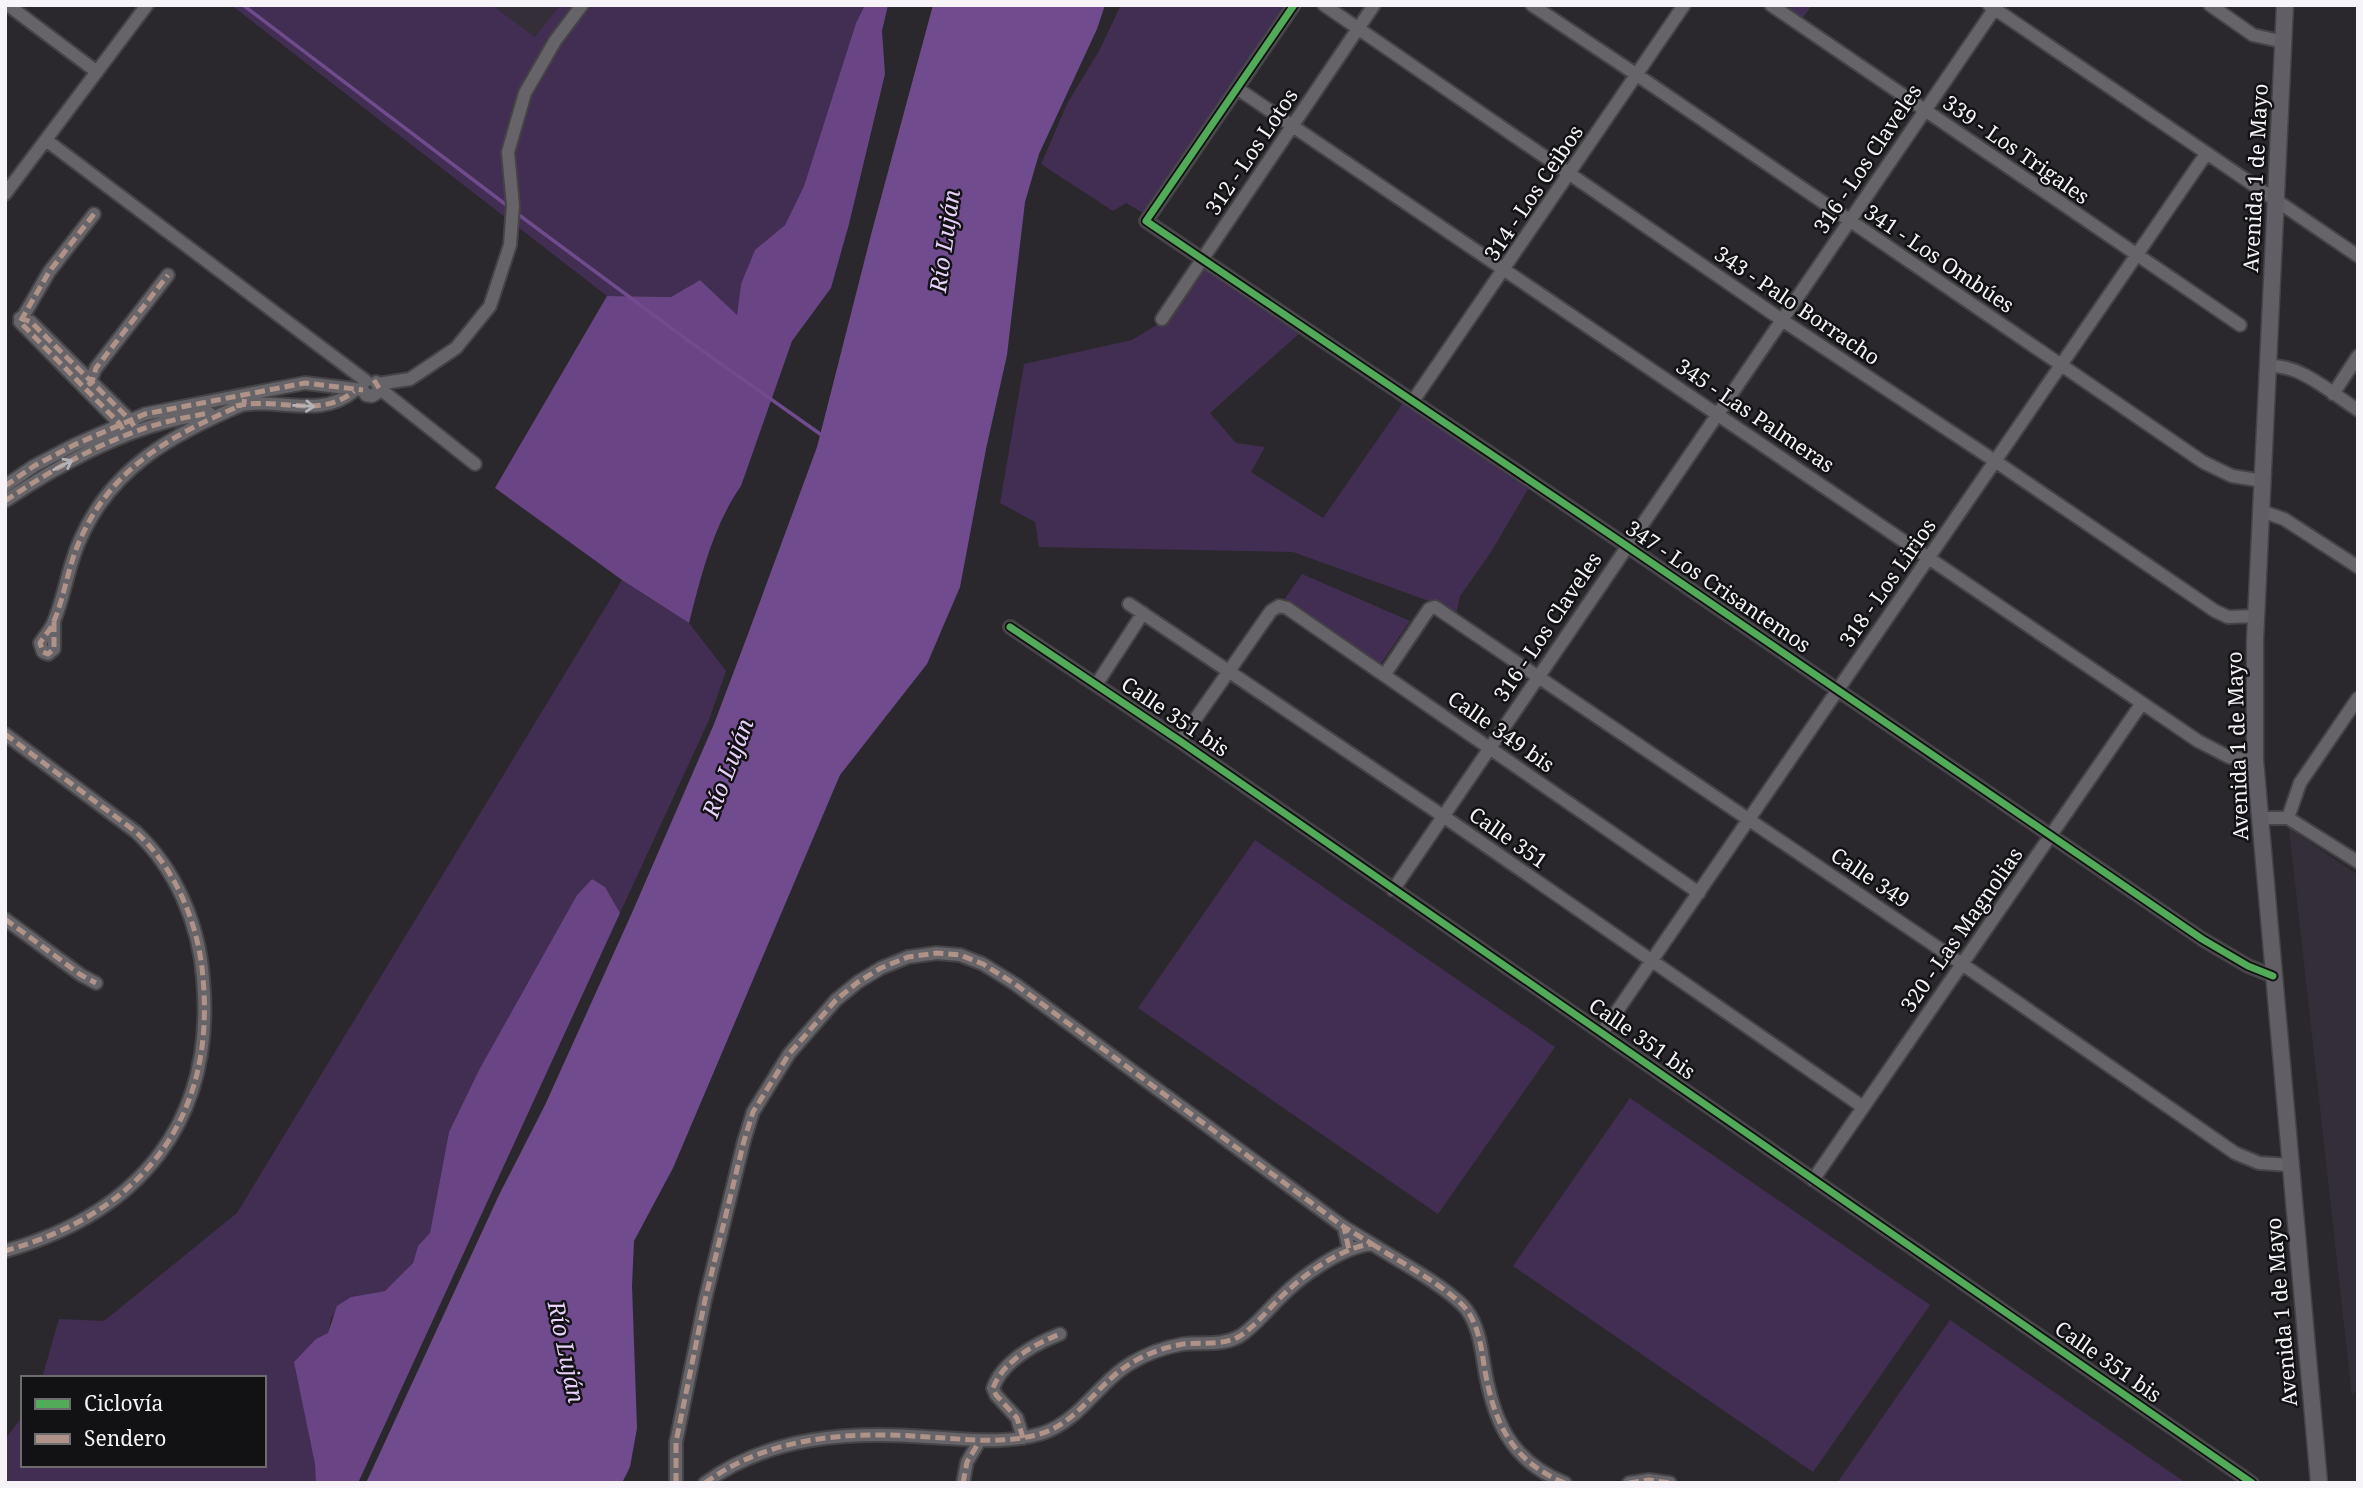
<svg xmlns="http://www.w3.org/2000/svg" width="2363" height="1488" viewBox="0 0 2363 1488" font-family="'Noto Serif',serif">
<style>
.built{fill:#332e38}
.green{fill:#422e52}
.forest{fill:#694585}
.water{fill:#704b8e}
.lines{fill:none;stroke-linecap:round;stroke-linejoin:round}
.stream{stroke:#704b8e;stroke-width:3.5}
.minor-casing{stroke:#444346;stroke-width:16}
.major-casing{stroke:#444346;stroke-width:19}
.minor{stroke:#666468;stroke-width:12}
.major{stroke:#615e65;stroke-width:16}
.quiet{stroke:#af9288;stroke-width:5;stroke-dasharray:10 5;stroke-linecap:butt}
.cycleway-casing{stroke:#121114;stroke-width:11}
.cycleway{stroke:#51ab58;stroke-width:7}
.oneway{stroke:#b5b3b7}
.labels{text-anchor:middle;stroke-width:5;stroke-linejoin:round;paint-order:stroke}
.street-label{font-size:21px;fill:#f6f4f8;stroke:#121114}
.water-label{font-size:23px;font-style:italic;fill:#e8d2fc;stroke:#121114}
</style>
<rect width="100%" height="100%" fill="#2a282c"/>
<path class="built" d="M492,5H560L535,38Z
M2289,828L2358,875V1388L2352,1396Z"/>
<path class="green" d="M231,5H492L535,37L560,5H865L856,23L804,186L785,225L755,251L741,284L737,316L700,280L671,297L607,296Z
M1121,5H1288L1145,214L1126,203L1113,211L1041,164L1068,102L1099,51Z
M1783,5H1812L1802,19Z
M1205,269L1301,332L1210,413L1236,443L1265,447L1251,472L1323,518L1403,403L1528,489L1491,552L1460,596L1456,615L1440,605L1293,552L1039,547L1035,522L1000,503L1024,364L1132,340L1165,320Z
M1302,574L1410,621L1380,665L1284,600Z
M622,580L689,623L726,671L709,720L620,913L605,888L592,879L577,895L479,1070L449,1132L430,1234L418,1246L413,1263L385,1291L351,1297L331,1318L328,1334L316,1339V1483H5V1439L23,1416V1465H264V1378H42L59,1319L104,1321L237,1213Z
M1255,840L1555,1047L1438,1214L1138,1008Z
M1630,1098L1930,1305L1813,1472L1513,1266Z
M1950,1320L2186,1483H1837Z"/>
<path class="forest" d="M865,5H888L882,31L885,74L849,224L831,288L792,341L741,486C713,526 701,576 689,623L622,580L495,488L607,296L671,297L700,280L737,315L741,284L755,250L785,225L804,186L856,23Z
M592,879L605,887L620,913L358,1483H316L315,1464L294,1362L316,1339L328,1333L337,1306L351,1297L385,1291L413,1263L418,1246L430,1233L449,1132L479,1070L577,895Z"/>
<path class="water" d="M933,5H1105L1097,29L1039,154L1025,202L1007,355L986,449L960,587L927,664L840,775L673,1168L634,1241L632,1286L637,1428L630,1467L622,1483H366L499,1195L545,1105L631,915L714,724L748,634L817,447L872,231Z"/>
<g class="lines">
<path class="stream" d="M243,5L509,207
M515,212L690,342L823,436"/>
<g class="minor-casing">
<path id="minor" d="M8,5L97,72
M1294,5L1146,221L1627,546L2202,939L2248,966L2273,976
M1324,5L1782,320L1995,461L2215,611L2228,617L2256,616
M1532,5L1637,75L2203,462L2232,476L2263,481
M1771,5L2240,325
M1989,5L2358,256
M2210,5L2253,35L2284,42
M1238,89L2198,741L2229,757L2255,760
M46,140L366,381
M5,194L147,5
M94,214L49,272L20,322L120,424L123,429
M20,318L31,322L130,420L133,426
M1162,319L1374,5
M2268,366C2301,364 2331,393 2358,410
M376,382L379,388L475,464
M378,384L410,379L456,348L490,306L510,245L513,206L508,152L525,93L555,41L582,5
M88,385L96,368L168,275
M2333,394L2358,356
M1413,401L1684,5
M237,406C276,396 320,420 354,391
M5,486L34,466L74,445L145,414L305,383L363,390L366,395L372,396L377,393L379,388
M5,501C54,468 109,437 166,422C180,418 195,416 209,413
M2261,511L2284,519L2358,567
M1129,604L1443,816L1863,1107
M54,622V649L48,654L43,652L40,643C44,636 51,630 54,621C65,595 68,566 80,540C112,466 174,434 244,404L245,395
M1010,627L1180,741L2252,1483
M1385,674L1429,609L1435,607L1962,964L2235,1153L2259,1163L2290,1165
M1096,685L1143,613
M5,734L136,832C176,869 199,925 203,978C216,1121 140,1213 5,1251
M1180,741L1271,611L1279,606L1287,608L1699,893
M2260,818H2288L2358,862
M2288,818L2300,783L2358,698
M1393,890L1997,5
M5,919L81,975L96,983
M1602,1033L2206,154
M1813,1180L2142,703
M1372,1244C1397,1260 1449,1288 1466,1309C1478,1325 1481,1345 1484,1365C1493,1420 1510,1461 1565,1483
M1023,1438L1017,1418L996,1395L993,1388C1003,1361 1035,1344 1060,1334
M676,1483V1442L705,1300L744,1141L753,1112L789,1054L836,1000L858,982L881,968L908,957L937,953L960,955L983,964L1015,984L1344,1227L1349,1250
M705,1483C769,1436 850,1431 928,1437C967,1439 1005,1445 1043,1433C1081,1420 1099,1381 1133,1362C1148,1353 1167,1347 1183,1344C1202,1342 1223,1346 1240,1336C1254,1327 1266,1312 1278,1300C1300,1277 1341,1247 1372,1244L1344,1227
M963,1483L967,1462L979,1442
M1629,1483L1649,1480L1670,1483"/>
</g>
<g class="major-casing">
<path id="major" d="M2285,5L2255,640V760L2319,1483"/>
</g>
<use href="#minor" class="minor"/>
<use href="#major" class="major"/>
<path class="quiet" d="M94,214L49,272L20,322L120,424L123,430
M20,318L31,322L130,420L134,426
M374,380L379,388
M88,385L92,382L96,368L168,275
M236,406C276,396 320,420 354,391
M5,486L34,466L74,445L145,414L305,383L363,390
M5,501C54,468 109,437 166,422C180,418 195,416 209,413
M54,622V649L48,654L43,652L40,643C44,636 51,630 54,621C65,595 68,566 80,540C112,466 174,434 244,404L245,395
M5,734L136,832C176,869 199,925 203,978C216,1121 140,1213 5,1251
M5,919L81,975L96,983
M1372,1244C1397,1260 1449,1288 1466,1309C1478,1325 1481,1345 1484,1365C1493,1420 1510,1461 1565,1483
M1023,1438L1017,1418L996,1395L993,1388C1003,1361 1035,1344 1060,1334
M676,1483V1442L705,1300L744,1141L753,1112L789,1054L836,1000L858,982L881,968L908,957L937,953L960,955L983,964L1015,984L1344,1227L1349,1250
M705,1483C769,1436 850,1431 928,1437C967,1439 1005,1445 1043,1433C1081,1420 1099,1381 1133,1362C1148,1353 1167,1347 1183,1344C1202,1342 1223,1346 1240,1336C1254,1327 1266,1312 1278,1300C1300,1277 1341,1247 1372,1244L1344,1227
M963,1483L967,1462L979,1442
M1629,1483L1649,1480L1670,1483"/>
<g class="cycleway-casing">
<path id="cycleway" d="M1294,5L1146,221L1627,546L2202,939L2248,966L2273,976
M1010,627L1180,741L2252,1483"/>
</g>
<use href="#cycleway" class="cycleway"/>
</g>
<defs><path id="oneway-shaft" d="M-6 0H5M1.5-3L5.5 0L1.5 3" fill="none" stroke-width="1.6" stroke-linecap="round" stroke-linejoin="round" transform="scale(1.75)"/></defs>
<g class="oneway">
<use href="#oneway-shaft" transform="translate(304 406) rotate(3)"/>
<use href="#oneway-shaft" transform="translate(63 465) rotate(-27)"/>
</g>
<g class="labels">
<g class="street-label">
<text transform="translate(2016 150) rotate(35)" y="7">339 - Los Trigales</text>
<text transform="translate(1252 152) rotate(-56)" y="7">312 - Los Lotos</text>
<text transform="translate(1868 159) rotate(-56)" y="7">316 - Los Claveles</text>
<text transform="translate(2256 178) rotate(-87)" y="7">Avenida 1 de Mayo</text>
<text transform="translate(1534 193) rotate(-56)" y="7">314 - Los Ceibos</text>
<text transform="translate(1939 259) rotate(34)" y="7">341 - Los Ombúes</text>
<text transform="translate(1797 306) rotate(34)" y="7">343 - Palo Borracho</text>
<text transform="translate(1755 416) rotate(34)" y="7">345 - Las Palmeras</text>
<text transform="translate(1888 583) rotate(-55)" y="7">318 - Los Lirios</text>
<text transform="translate(1718 587) rotate(34)" y="7">347 - Los Crisantemos</text>
<text transform="translate(1548 627) rotate(-56)" y="7">316 - Los Claveles</text>
<text transform="translate(1175 717) rotate(34)" y="7">Calle 351 bis</text>
<text transform="translate(1501 732) rotate(35)" y="7">Calle 349 bis</text>
<text transform="translate(2238 746) rotate(-92)" y="7">Avenida 1 de Mayo</text>
<text transform="translate(1508 838) rotate(35)" y="7">Calle 351</text>
<text transform="translate(1870 878) rotate(34)" y="7">Calle 349</text>
<text transform="translate(1962 930) rotate(-55)" y="7">320 - Las Magnolias</text>
<text transform="translate(1642 1039) rotate(35)" y="7">Calle 351 bis</text>
<text transform="translate(2282 1312) rotate(-95)" y="7">Avenida 1 de Mayo</text>
<text transform="translate(2108 1362) rotate(35)" y="7">Calle 351 bis</text>
</g>
<g class="water-label">
<text transform="translate(945 241) rotate(-82)" y="8">Río Luján</text>
<text transform="translate(728 768) rotate(-69)" y="8">Río Luján</text>
<text transform="translate(566 1352) rotate(78)" y="8">Río Luján</text>
</g>
</g>
<rect width="2363" height="1488" fill="none" stroke="#f6f4f8" stroke-width="14"/>
<rect x="21" y="1376" width="245" height="91" fill="#121114" stroke="#6d6c6f" stroke-width="2"/>
<rect x="35" y="1399" width="35" height="10" fill="#51ab58" stroke="#6d6c6f" stroke-width="2"/>
<text x="84" y="1411" font-size="21" fill="#f6f4f8">Ciclovía</text>
<rect x="35" y="1434" width="35" height="10" fill="#af9288" stroke="#6d6c6f" stroke-width="2"/>
<text x="84" y="1446" font-size="21" fill="#f6f4f8">Sendero</text>
</svg>
